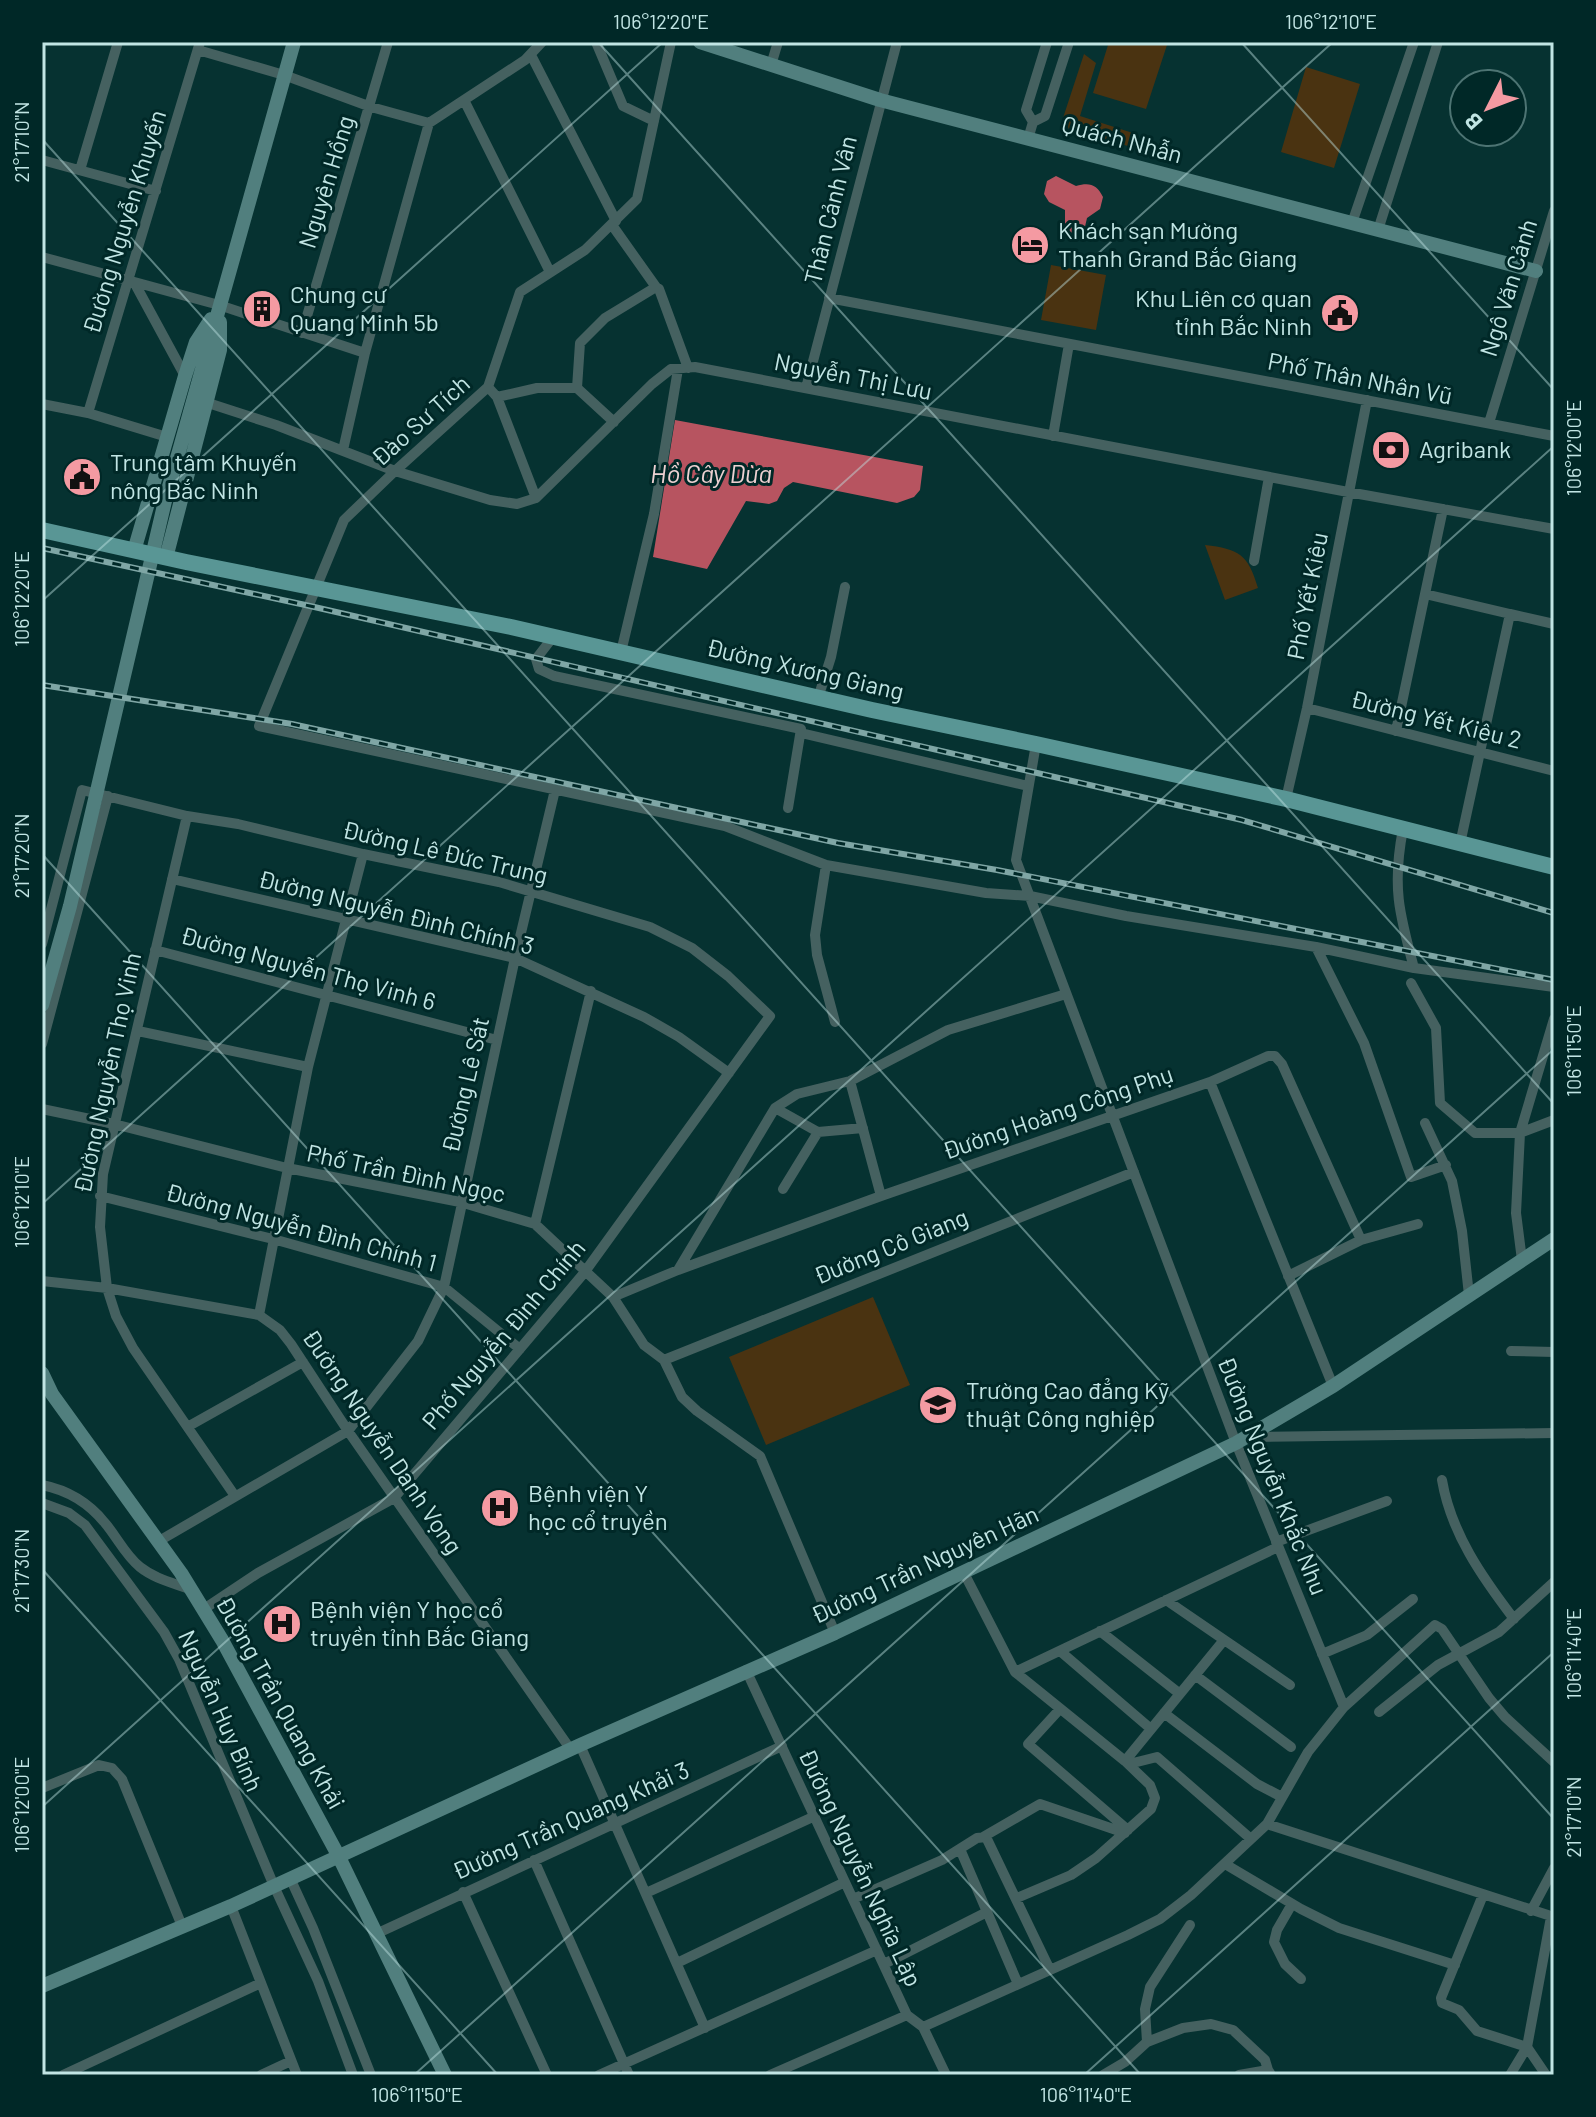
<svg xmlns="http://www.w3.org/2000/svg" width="1596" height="2117" viewBox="0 0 1596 2117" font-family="Barlow,sans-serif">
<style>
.green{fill:#4a3311}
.water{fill:#b75460}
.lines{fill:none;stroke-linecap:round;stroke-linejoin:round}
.street{stroke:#456160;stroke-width:10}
.secondary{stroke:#517f7e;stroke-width:14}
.primary{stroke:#599695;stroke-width:16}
.rail-casing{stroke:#7fa6a5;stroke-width:6}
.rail{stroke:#002827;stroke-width:3;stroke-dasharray:9;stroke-linecap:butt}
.ticks{fill:none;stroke:#c1e5e4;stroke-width:2;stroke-opacity:0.45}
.labels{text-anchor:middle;stroke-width:6;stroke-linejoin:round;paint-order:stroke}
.street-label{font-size:24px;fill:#c1e5e4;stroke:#002827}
.poi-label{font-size:24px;fill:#c1e5e4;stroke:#002827;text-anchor:start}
.water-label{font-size:26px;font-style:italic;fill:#edd1d2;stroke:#002827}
.neatline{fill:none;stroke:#c1e5e4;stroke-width:3}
.ticks-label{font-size:20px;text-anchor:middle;fill:#c1e5e4}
</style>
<rect width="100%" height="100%" fill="#063231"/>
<path class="green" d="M1109,42H1168L1146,109L1093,93Z
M1084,54L1096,63L1080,116L1136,134L1132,147L1070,131L1063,118Z
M1306,67L1360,84L1334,168L1281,152Z
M1051,265L1106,275L1096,330L1041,320Z
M1205,545C1239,549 1248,554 1258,588L1225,600Z
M873,1297L910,1385L766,1445L729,1357Z"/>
<path class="water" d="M1056,176L1076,186C1089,182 1097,184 1103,197L1100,209L1087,218L1084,231L1078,235L1065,230V210L1049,202L1044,194L1047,181Z
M675,420L923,466L920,490L914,497L897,503L793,482L784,488L777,501L769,504L746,501L707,569L653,557Z"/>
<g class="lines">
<path class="street" d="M596,42L623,106L654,121
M671,42L637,199L585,250L520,292L488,387L395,471L344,520L259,726L725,826L826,865L986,893L1030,896L1126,916L1316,947L1414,968L1554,987
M198,50L284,75L371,107L429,123
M531,55L616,221
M771,65L778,42
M464,100L550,272
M1033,122L1045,116L1069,42
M1028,139L1033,122L1026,110L1047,42
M42,160L156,191
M80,170L118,42
M1352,223L1414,42
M612,225L656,287
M1378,230L1438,42
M42,257L219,305L365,353
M134,282L185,376
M829,298L1554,436
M302,333L388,42
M488,387L497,397L536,498
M806,388L897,42
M497,397L537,388H577
M205,402L276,425L395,471L490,500L517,504L536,498L652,384L671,369L695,367L1348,492L1554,529
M42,404L88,413L167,437
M88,413L200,42
M614,422L577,388L580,343L605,318L656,287L659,289L688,368
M1489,423L1554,211
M1053,436L1069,344
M343,450L365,353L429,123L525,60L542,42
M1254,561L1269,477
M1425,594L1510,614L1460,844
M1510,614L1554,624
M553,637L536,659L539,669L554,676L801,729L788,808
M621,652L654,514L678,369
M818,698L831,657L845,587
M1307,708L1554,771
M1396,731L1443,509
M801,733L1028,786
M1286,799L1307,708L1367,400
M187,816L103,1174L100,1227L107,1288L116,1316L133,1348L235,1496
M1403,829C1392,886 1399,913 1414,968
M363,854L308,1067L259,1315L280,1330L291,1344L348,1431L571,1750
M826,865L815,935L817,955L835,1022
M172,879L515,958L644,1017L679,1037L729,1073
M42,944L82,790L187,816L238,824L363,854L499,882L650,927L692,948L728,976L770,1016L584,1273L394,1498L258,1573L204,1609
M1316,947L1364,1043L1411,1177L1446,1165
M155,950L497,1040
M1411,983L1436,1028L1440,1103L1475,1133H1520L1516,1213L1522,1260
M1554,1019L1520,1133L1554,1120
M138,1031L308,1067
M42,1044L108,796
M850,1081L881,1196
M1210,1082L1268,1056H1275L1282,1064L1361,1240
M775,1108L818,1132L863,1128
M42,1109L114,1124L287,1168L460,1202L535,1224L613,1297L644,1345L664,1360L682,1397L697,1411L760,1456L835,1633
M1425,1123L1452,1181L1462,1231L1469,1295
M783,1189L818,1132
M100,1196L273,1239L444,1287L520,1349
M535,1224L591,991
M678,1270L775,1108L797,1094L850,1081L948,1030L1066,994
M1288,1276L1361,1240L1418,1224
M42,1281L107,1288L259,1315
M613,1297L678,1270L881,1196L1210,1082L1333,1386
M1511,1351L1554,1352
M664,1360L1134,1172
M189,1426L303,1362
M1248,1437L1554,1433
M1442,1480C1451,1533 1482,1577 1514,1619
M42,1485C67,1490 89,1503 105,1523C117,1537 125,1555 140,1567C155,1579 174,1583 192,1590
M42,1503L69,1513L85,1525L164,1632L179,1659L274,1886L318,1981L353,2075
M159,1541L348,1431L418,1341L444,1287L515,958L555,790
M1276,1542L1387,1501
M964,1573L1015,1672L1125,1761L1150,1785L1155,1798L1151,1809L1096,1858L1071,1875L1017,1898
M1166,1600L1290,1685
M1100,1631L1180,1694
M1060,1651L1151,1729
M1322,1654L1367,1635L1413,1599
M746,1670L907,2015L923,2027L946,2075
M1015,1672L1278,1547
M1195,1675L1291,1747
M1344,1707L1435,1625L1442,1629L1489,1698L1505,1717L1554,1762
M1060,1709L1028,1744L1128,1830
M1379,1712L1438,1665L1499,1632L1554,1582
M1164,1713L1257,1784L1282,1797
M580,1745L705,2028
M1125,1761L1224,1640
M1129,1764L1157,1757L1251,1839
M42,1788L99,1765L112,1768L122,1779L182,1926
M1267,1824L1554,1917
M983,1837L1040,1804L1125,1833
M960,1849L1018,1984
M534,1860L629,2075
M1225,1864L1301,1909L1339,1928L1455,1965
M290,1878L313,1928L371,2075
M463,1892L547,2075
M646,1893L815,1816
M1483,1895L1441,1998L1442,2003L1459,2010L1477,2031L1527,2047L1510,2075
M853,1899L942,1860L977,1838L986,1837L1050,1970
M1292,1904L1277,1930L1274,1942L1285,1964L1301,1979
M231,1906L297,2075
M1531,1911L1554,1868
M378,1933L782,1746
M677,1963L845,1882
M884,1964L987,1912
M923,2027L1128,1935L1160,1919L1191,1895L1267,1824L1308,1752L1344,1707L1236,1443L1016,860L1036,744
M1147,2042L1145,2009L1150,1987L1190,1925
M63,2075L261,1983
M261,2075L291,2061
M599,2075L877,1950
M770,2075L907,2015
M1103,2075L1125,2062L1147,2042L1183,2028L1211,2024L1233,2030L1265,2060L1268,2070
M1239,2075L1268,2070L1270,2073
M1546,2075L1527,2047L1551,1917"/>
<path class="secondary" d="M700,42L880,100L1536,271
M134,551L185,376L196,342L211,319
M166,558L220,350V322
M42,1005L70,906L165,501L294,42
M42,1373L52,1394L181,1573L222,1640L338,1855L445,2075
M42,1986L231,1906L580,1745L835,1633L1236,1443L1333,1386L1554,1239"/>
<path class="primary" d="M42,530L186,562L511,627L872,710L1036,744L1286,799L1554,867"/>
<g class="rail-casing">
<path id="rail" d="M42,548L310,606L1242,820L1554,913
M42,685L292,724L838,843L997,870L1554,980"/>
</g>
<use href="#rail" class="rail"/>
</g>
<path class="ticks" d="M598,42L1554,1104M1241,42L1554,390M42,139L1554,1819M42,601L663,42M42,854L1141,2075M42,1204L1333,42M42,1569L498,2075M42,1807L1554,446M414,2075L1554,1049M1084,2075L1554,1652"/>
<defs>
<g id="hotel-disc" transform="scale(2)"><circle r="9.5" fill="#f49aa2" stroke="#002827"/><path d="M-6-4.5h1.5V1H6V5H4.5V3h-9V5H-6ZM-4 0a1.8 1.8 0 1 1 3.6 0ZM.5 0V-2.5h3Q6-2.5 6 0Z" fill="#111"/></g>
<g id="building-disc" transform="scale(2)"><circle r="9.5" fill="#f49aa2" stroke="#002827"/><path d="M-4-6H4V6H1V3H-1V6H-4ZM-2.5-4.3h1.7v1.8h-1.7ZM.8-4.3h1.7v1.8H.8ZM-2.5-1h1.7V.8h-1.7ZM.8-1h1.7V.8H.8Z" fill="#111"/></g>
<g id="civic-disc" transform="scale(2)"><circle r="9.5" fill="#f49aa2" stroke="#002827"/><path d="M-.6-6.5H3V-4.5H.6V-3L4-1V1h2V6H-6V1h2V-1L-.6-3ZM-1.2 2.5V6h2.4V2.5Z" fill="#111"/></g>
<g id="bank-disc" transform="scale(2)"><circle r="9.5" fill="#f49aa2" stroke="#002827"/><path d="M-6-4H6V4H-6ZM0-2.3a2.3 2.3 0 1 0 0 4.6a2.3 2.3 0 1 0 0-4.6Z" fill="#111"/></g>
<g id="university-disc" transform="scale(2)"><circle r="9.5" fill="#f49aa2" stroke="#002827"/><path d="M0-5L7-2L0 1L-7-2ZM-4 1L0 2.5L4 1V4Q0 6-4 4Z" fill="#111"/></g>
<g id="hospital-disc" transform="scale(2)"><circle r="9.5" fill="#f49aa2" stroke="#002827"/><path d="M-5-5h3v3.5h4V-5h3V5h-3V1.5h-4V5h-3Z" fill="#111"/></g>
</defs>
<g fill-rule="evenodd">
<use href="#hotel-disc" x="1030" y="245"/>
<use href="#building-disc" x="262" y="309"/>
<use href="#civic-disc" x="1340" y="313"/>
<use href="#bank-disc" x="1391" y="450"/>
<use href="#civic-disc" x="82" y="477"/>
<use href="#university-disc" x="938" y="1405"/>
<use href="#hospital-disc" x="500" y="1508"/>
<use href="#hospital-disc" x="282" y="1624"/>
</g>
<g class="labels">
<g class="street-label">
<text transform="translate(1122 140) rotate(15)" y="8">Quách Nhẫn</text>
<text transform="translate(327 182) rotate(-73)" y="8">Nguyên Hồng</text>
<text transform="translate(831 210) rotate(-76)" y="8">Thân Cảnh Vân</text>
<text transform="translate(125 222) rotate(-73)" y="8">Đường Nguyễn Khuyến</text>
<text transform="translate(1509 288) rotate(-73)" y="8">Ngô Văn Cảnh</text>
<text transform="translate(853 377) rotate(11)" y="8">Nguyễn Thị Lưu</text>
<text transform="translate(1360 379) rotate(11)" y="8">Phố Thân Nhân Vũ</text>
<text transform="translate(421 421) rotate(-42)" y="8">Đào Sư Tích</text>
<text transform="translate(1308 596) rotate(-79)" y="8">Phố Yết Kiêu</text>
<text transform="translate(805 670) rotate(13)" y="8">Đường Xương Giang</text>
<text transform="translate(1436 720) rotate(14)" y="8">Đường Yết Kiêu 2</text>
<text transform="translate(445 853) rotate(13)" y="8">Đường Lê Đức Trung</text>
<text transform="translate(396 913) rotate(14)" y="8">Đường Nguyễn Đình Chính 3</text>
<text transform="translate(308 969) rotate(15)" y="8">Đường Nguyễn Thọ Vinh 6</text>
<text transform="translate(108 1073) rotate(-78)" y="8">Đường Nguyễn Thọ Vinh</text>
<text transform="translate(466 1085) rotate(-77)" y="8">Đường Lê Sát</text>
<text transform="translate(1058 1113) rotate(-19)" y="8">Đường Hoàng Công Phụ</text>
<text transform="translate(406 1174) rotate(12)" y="8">Phố Trần Đình Ngọc</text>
<text transform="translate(301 1228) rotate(15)" y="8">Đường Nguyễn Đình Chính 1</text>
<text transform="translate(891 1247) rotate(-22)" y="8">Đường Cô Giang</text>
<text transform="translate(504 1335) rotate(-50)" y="8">Phố Nguyễn Đình Chính</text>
<text transform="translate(382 1442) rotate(56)" y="8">Đường Nguyễn Danh Vọng</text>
<text transform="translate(1272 1476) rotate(68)" y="8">Đường Nguyễn Khắc Nhu</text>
<text transform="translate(925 1565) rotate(-25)" y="8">Đường Trần Nguyên Hãn</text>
<text transform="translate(280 1703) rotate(61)" y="8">Đường Trần Quang Khải</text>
<text transform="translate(220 1711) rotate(66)" y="8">Nguyễn Huy Bính</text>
<text transform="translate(571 1821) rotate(-24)" y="8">Đường Trần Quang Khải 3</text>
<text transform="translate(860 1868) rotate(65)" y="8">Đường Nguyễn Nghĩa Lập</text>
</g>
<g class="poi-label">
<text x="1058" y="239">Khách sạn Mường<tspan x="1058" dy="28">Thanh Grand Bắc Giang</tspan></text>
<text x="290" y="303">Chung cư<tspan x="290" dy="28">Quang Minh 5b</tspan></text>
<text x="1312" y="307" text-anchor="end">Khu Liên cơ quan<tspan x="1312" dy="28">tỉnh Bắc Ninh</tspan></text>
<text x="1419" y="458">Agribank</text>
<text x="110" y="471">Trung tâm Khuyến<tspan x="110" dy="28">nông Bắc Ninh</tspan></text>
<text x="966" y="1399">Trường Cao đẳng Kỹ<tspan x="966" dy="28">thuật Công nghiệp</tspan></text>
<text x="528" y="1502">Bệnh viện Y<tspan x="528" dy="28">học cổ truyền</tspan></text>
<text x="310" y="1618">Bệnh viện Y học cổ<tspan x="310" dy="28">truyền tỉnh Bắc Giang</tspan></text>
</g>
<g class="water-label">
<text x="711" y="483">Hồ Cây Dừa</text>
</g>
</g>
<rect width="1596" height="2117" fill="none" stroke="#002827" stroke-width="88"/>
<g transform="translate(1488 108) rotate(228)"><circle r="38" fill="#002827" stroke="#4d7473" stroke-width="2"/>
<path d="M0-6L14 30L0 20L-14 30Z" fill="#f49aa2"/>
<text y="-12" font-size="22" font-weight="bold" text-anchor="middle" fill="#c1e5e4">B</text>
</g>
<rect x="44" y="44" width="1508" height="2029" class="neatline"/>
<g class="ticks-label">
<text x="661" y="29">106°12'20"E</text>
<text x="1331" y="29">106°12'10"E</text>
<text transform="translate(22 142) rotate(-90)" y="7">21°17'10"N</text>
<text transform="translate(1574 448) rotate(-90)" y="7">106°12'00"E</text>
<text transform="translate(22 599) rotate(-90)" y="7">106°12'20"E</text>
<text transform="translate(22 856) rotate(-90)" y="7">21°17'20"N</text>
<text transform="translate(1574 1051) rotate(-90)" y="7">106°11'50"E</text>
<text transform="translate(22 1202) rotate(-90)" y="7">106°12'10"E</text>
<text transform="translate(22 1571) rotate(-90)" y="7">21°17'30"N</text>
<text transform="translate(1574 1654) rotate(-90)" y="7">106°11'40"E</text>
<text transform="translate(22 1805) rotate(-90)" y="7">106°12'00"E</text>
<text transform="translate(1574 1817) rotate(-90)" y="7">21°17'10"N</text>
<text x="417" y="2102">106°11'50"E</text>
<text x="1086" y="2102">106°11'40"E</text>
</g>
</svg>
